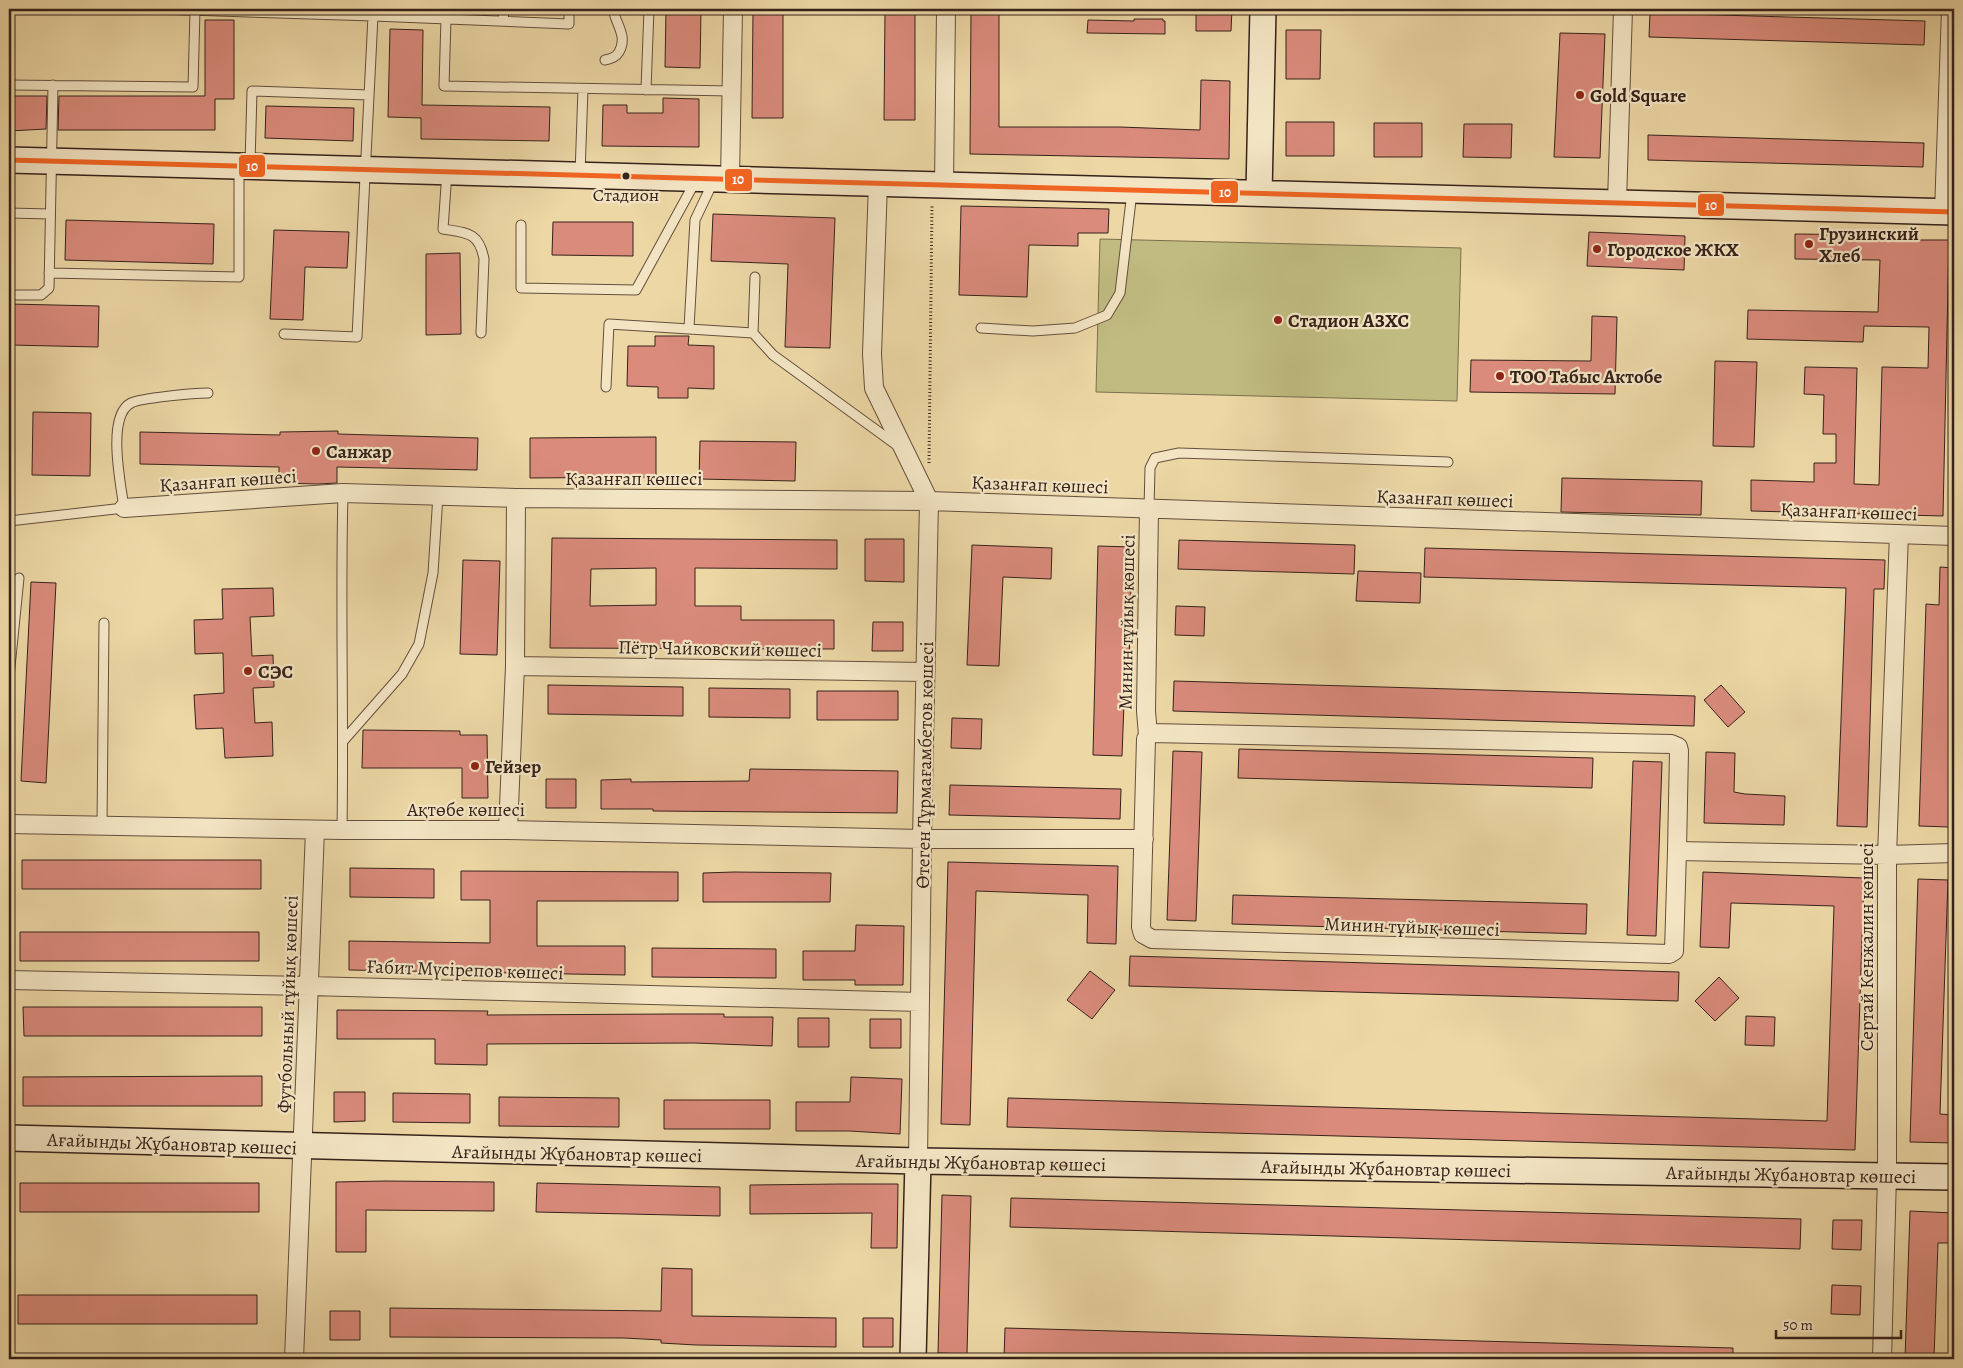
<svg xmlns="http://www.w3.org/2000/svg" width="1963" height="1368" viewBox="0 0 1963 1368" font-family="Alegreya,serif">
<style>
.green{fill:#c0bc81;stroke:#7b6f4e}
.building{fill:#da8b7c;stroke:#36221b;fill-rule:evenodd}
.lines{fill:none;stroke-linecap:round;stroke-linejoin:round}
.lane-casing{stroke:#644f3e;stroke-width:11}
.street-casing{stroke:#644f3e;stroke-width:20}
.secondary-casing{stroke:#36221b;stroke-width:28}
.path{stroke:#36221b;stroke-width:3;stroke-dasharray:1 2.5;stroke-linecap:butt}
.lane{stroke:#f3e5c4;stroke-width:9}
.street{stroke:#f3e5c4;stroke-width:18}
.secondary{stroke:#f3e5c4;stroke-width:25}
.bus-1-casing{stroke:#f3e5c4;stroke-width:9}
.bus-1{stroke:#f26522;stroke-width:5}
.poi-dot{fill:#8f2418;stroke:#f3e5c4;stroke-width:2}
.bus-dot{fill:#36221b;stroke:#f3e5c4;stroke-width:2}
.labels{text-anchor:middle;stroke-width:4.5;stroke-linejoin:round;paint-order:stroke}
.bus-label{font-size:18px;fill:#36221b;stroke:#f3e5c4}
.poi-label{font-size:19px;font-weight:bold;fill:#36221b;stroke:#f3e5c4;text-anchor:start}
.street-label{font-size:19px;fill:#36221b;stroke:#f3e5c4}
.line-badge{stroke:#f3e5c4;stroke-width:2}
.badge-label{font-size:14px;text-anchor:middle;font-weight:bold;fill:#fff}
</style>
<rect width="100%" height="100%" fill="#ecd7a5"/>
<filter id="stains"><feTurbulence type="fractalNoise" baseFrequency=".004" numOctaves="4"/><feColorMatrix values="0 0 0 0 .2 0 0 0 0 .09 0 0 0 0 .02 0 0 0 .5 -.17"/></filter>
<radialGradient id="worn" r=".72"><stop offset=".6" stop-color="#630" stop-opacity="0"/><stop offset="1" stop-color="#630" stop-opacity=".3"/></radialGradient>
<path class="green" d="M1100,239L1461,248L1457,401L1096,392Z"/>
<path class="building" d="M666,9H701L700,68L665,67Z
M753,9H783V118H752Z
M885,9H915V120H884Z
M971,9H999V127H1120L1200,130L1201,80L1230,81L1229,159L970,154Z
M1196,9H1232L1231,31H1196Z
M1650,13L1925,21L1924,45L1649,37Z
M1134,19H1163V21H1165V34L1087,33L1088,20L1134,21Z
M205,20H234V99H215V130H58L59,96H205Z
M390,29L423,30L422,105L550,107L549,141L421,139V118L388,117Z
M1286,30H1321L1320,79H1286Z
M1560,33L1605,34L1600,158L1554,157Z
M9,96H47L46,129L9,131Z
M663,98L699,99V147L602,146L603,105H627V113H663Z
M266,106L354,108L353,141L265,138Z
M1286,122H1334V156H1286Z
M1374,123H1422V157H1374Z
M1464,124H1512L1511,158L1463,157Z
M1648,135L1924,143L1923,167L1648,160Z
M961,206L1109,209L1108,233H1078V246L1029,245L1027,297L959,295Z
M713,214L835,218L830,348L785,347L788,264L711,261Z
M66,220L214,224L213,264L65,260Z
M553,222H633V256L552,255Z
M274,230L349,232L347,268L305,267L303,320L270,319Z
M1589,232L1685,236L1684,270L1587,266Z
M1880,232L1914,233V240H1949L1943,516L1751,511V480L1814,482V463H1836V434H1823L1824,395L1804,394L1805,367L1857,368L1854,484L1879,485L1882,367L1928,368L1929,327L1864,326L1863,342L1747,339L1748,310L1878,312L1880,260L1795,259V234L1880,235Z
M460,253L461,334L426,335V254Z
M9,304L99,306L98,347L9,345Z
M1592,316L1617,317L1615,394L1470,392L1471,360L1591,361Z
M655,336H689L688,345L714,346V389L688,388V398H658V387L627,386L628,346H655Z
M1715,361L1757,362L1754,447L1713,446Z
M33,412L91,413L90,476L32,475Z
M338,431V434L478,438L477,470L337,467V483L318,484L279,483V467L140,464V432L280,435V432Z
M656,437V477L530,478V438Z
M700,441L796,442L795,481L699,479Z
M1562,478L1702,481L1701,515L1561,512Z
M552,538L837,540V569L695,568V606H741V620H834V649L550,648ZM656,568V605L590,606L591,569Z
M865,539H904V582L865,581Z
M1179,540L1355,545L1354,574L1178,569Z
M972,545L1052,548L1051,579L1003,577L999,666L967,665Z
M1098,546L1132,547L1128,704L1124,703L1122,756L1093,755Z
M1425,548L1885,560L1884,589H1874L1867,827L1837,826L1846,588L1424,577Z
M463,560L500,561L497,655L460,654Z
M1940,567L1954,568V638L1949,827L1919,826L1926,604L1939,605Z
M1358,571L1421,573L1420,603L1356,601Z
M31,582L56,583L46,783L21,781Z
M273,588L274,616L250,617L252,656L273,655L274,687L253,688L255,723L272,722L273,756L225,758L223,728L196,729L194,695L224,693L223,653L195,654L194,620L223,619L222,589Z
M1176,606L1205,607L1204,636L1175,635Z
M873,622H903V651H872Z
M1174,681L1695,696L1694,726L1173,711Z
M548,685L683,687V716L548,714Z
M1721,685L1745,712L1728,727L1704,700Z
M709,688L790,689V718L709,717Z
M817,691H898V720H817Z
M952,718L982,719L981,749L951,748Z
M363,730L460,731V735H487L488,798H462V768H362Z
M1239,749L1593,758L1592,788L1238,778Z
M1173,751L1202,752L1196,921L1167,920Z
M1706,752L1735,753L1734,792L1745,794L1785,796L1784,825L1704,823Z
M1633,761L1662,762L1656,936L1627,935Z
M750,769L898,771L897,813L653,811V809H601V780L631,779V782L749,781Z
M546,779H576V808H546Z
M950,785L1121,789L1120,819L949,815Z
M22,860H261V889H22Z
M948,862L1118,866L1116,944L1087,943L1088,895L976,891L970,1125L941,1124Z
M350,868L434,869V898L350,897Z
M461,871L678,872V901H537V946H625V975L349,970V941L490,943V900H461Z
M734,872L831,873L830,902H703V873Z
M1703,872L1864,878L1855,1150L1007,1127L1008,1098L1827,1121L1834,906L1731,903L1729,948L1700,947Z
M1918,879L1948,880L1940,1114L1954,1115V1143L1910,1142Z
M1233,895L1587,904L1586,934L1232,924Z
M856,925L904,926L903,985H855V980H803V951H855Z
M20,932H259V961H20Z
M652,948L776,949V978L652,977Z
M1130,956L1679,972L1678,1001L1129,986Z
M1090,971L1115,990L1092,1019L1067,1000Z
M1719,977L1739,998L1715,1021L1695,1001Z
M23,1007H262V1036H24Z
M337,1010L488,1011L487,1015L674,1014H724V1017H773L772,1046L694,1043L487,1044V1065L435,1064V1039H337Z
M1746,1016L1775,1017L1774,1046L1745,1045Z
M798,1018H829V1047H798Z
M870,1019H901V1048H870Z
M262,1076V1106H23V1077Z
M851,1077L902,1079L900,1134L849,1131H796V1102H850Z
M334,1092H365V1121L334,1122Z
M393,1093L470,1094V1123L393,1122Z
M499,1097L619,1098V1127L499,1126Z
M664,1100H770V1129H664Z
M385,1181L494,1182V1211L366,1210V1252H336V1182Z
M20,1183H259V1212H20Z
M537,1183L720,1187V1216L536,1212Z
M841,1184H898L897,1248H871L872,1213L750,1214V1185Z
M942,1195L971,1196L967,1354L938,1353Z
M1011,1198L1801,1219L1800,1249L1010,1227Z
M1910,1211L1954,1213V1243H1938L1934,1359H1905Z
M1833,1220H1862L1861,1250L1832,1249Z
M662,1268L692,1269V1316L836,1318V1347L696,1345L661,1343V1340L624,1338L390,1337V1308L661,1311Z
M1832,1285L1861,1286L1860,1315L1831,1314Z
M18,1295H257V1324H18Z
M330,1311H360V1340H330Z
M863,1318H893V1347H863Z
M1005,1328L1733,1348V1359H1060L1004,1358Z"/>
<g class="lines">
<g class="lane-casing">
<path id="lane" d="M157,9L373,16
M446,19L444,86L732,91
M503,21L504,9
M605,60C611,59 616,57 619,52C628,36 616,25 613,9
M9,85L193,87L195,10
M646,90L649,9
M250,164L252,91L369,95
M447,172L443,229C467,233 479,232 484,259L481,333
M580,174L583,89
M9,213L50,214
M521,225V288L636,290L695,182
M49,273L239,277V167
M9,295H41L49,288L53,85
M689,328L695,220L713,182
M981,328L1033,331L1075,328L1107,315L1120,293L1132,192
M753,333L755,277
M284,334L357,337L373,16L569,24V9
M606,387L609,324L753,333L773,355L898,446
M1149,509L1150,468L1155,458L1179,453L1448,462
M9,521L124,508C121,485 106,416 131,403C141,398 194,393 208,393
M9,677L19,578
M344,740L402,674L419,644L433,573L438,495
M102,825L104,623
M342,830C344,718 340,606 343,493"/>
</g>
<g class="street-casing">
<path id="street" d="M730,180L733,9
M878,183L872,354L874,388L929,501L922,839L918,1161
M944,185L946,9
M1617,202L1623,9
M1944,212L1951,9
M124,508L343,493L516,498L929,501L1954,536
M515,666L925,672
M1148,735L1146,711L1149,509
M9,824L342,830H508L922,839H1144
M508,830L515,666L516,498
M1677,851L1674,951L1669,954L1152,939L1143,934L1141,927L1146,739L1151,733L1671,744L1678,747L1679,751L1677,851L1887,855L1954,853
M9,980L309,986L920,1002
M294,1359L315,830
M1882,1359L1887,1175V855L1899,534"/>
</g>
<g class="secondary-casing">
<path id="secondary" d="M9,160L1954,212
M1259,193L1263,9
M9,1138L918,1161L1954,1177
M913,1359L918,1161"/>
</g>
<path class="path" d="M929,463L932,204"/>
<use href="#lane" class="lane"/>
<use href="#street" class="street"/>
<use href="#secondary" class="secondary"/>
<g class="bus-1-casing">
<path id="bus-1" d="M9,160L1954,212"/>
</g>
<use href="#bus-1" class="bus-1"/>
</g>
<g class="poi-dot">
<circle cx="1580" cy="95" r="5"/>
<circle cx="1809" cy="244" r="5"/>
<circle cx="1597" cy="249" r="5"/>
<circle cx="1278" cy="320" r="5"/>
<circle cx="1500" cy="376" r="5"/>
<circle cx="316" cy="451" r="5"/>
<circle cx="248" cy="671" r="5"/>
<circle cx="475" cy="766" r="5"/>
</g>
<circle class="bus-dot" cx="626" cy="176" r="4.5"/>
<g class="labels">
<g class="bus-label">
<text x="626" y="201">Стадион</text>
</g>
<g class="poi-label">
<text x="1590" y="102">Gold Square</text>
<text x="1819" y="240">Грузинский<tspan x="1819" dy="22">Хлеб</tspan></text>
<text x="1607" y="256">Городское ЖКХ</text>
<text x="1288" y="327">Стадион АЗХС</text>
<text x="1510" y="383">ТОО Табыс Актобе</text>
<text x="326" y="458">Санжар</text>
<text x="258" y="678">СЭС</text>
<text x="485" y="773">Гейзер</text>
</g>
<g class="street-label">
<text x="634" y="485">Қазанғап көшесі</text>
<text transform="translate(228 480) rotate(-4)" y="7">Қазанғап көшесі</text>
<text transform="translate(1040 484) rotate(2)" y="7">Қазанғап көшесі</text>
<text transform="translate(1445 498) rotate(2)" y="7">Қазанғап көшесі</text>
<text transform="translate(1849 511) rotate(2)" y="7">Қазанғап көшесі</text>
<text transform="translate(1126 622) rotate(-89)" y="7">Минин тұйық көшесі</text>
<text transform="translate(720 648) rotate(1)" y="7">Пётр Чайковский көшесі</text>
<text transform="translate(924 765) rotate(-89)" y="7">Өтеген Тұрмағамбетов көшесі</text>
<text x="466" y="816">Ақтөбе көшесі</text>
<text transform="translate(1412 926) rotate(2)" y="7">Минин тұйық көшесі</text>
<text transform="translate(1866 947) rotate(-90)" y="7">Сертай Кенжалин көшесі</text>
<text transform="translate(465 969) rotate(2)" y="7">Ғабит Мүсірепов көшесі</text>
<text transform="translate(287 1004) rotate(-88)" y="7">Футбольный тұйық көшесі</text>
<text transform="translate(172 1143) rotate(2)" y="7">Ағайынды Жұбановтар көшесі</text>
<text transform="translate(577 1153) rotate(1)" y="7">Ағайынды Жұбановтар көшесі</text>
<text transform="translate(981 1162) rotate(1)" y="7">Ағайынды Жұбановтар көшесі</text>
<text transform="translate(1386 1168) rotate(1)" y="7">Ағайынды Жұбановтар көшесі</text>
<text transform="translate(1791 1174) rotate(1)" y="7">Ағайынды Жұбановтар көшесі</text>
</g>
</g>
<g class="line-badge">
<rect x="238" y="154" width="28" height="24" rx="5" fill="#f26522"/>
<rect x="724" y="168" width="29" height="24" rx="5" fill="#f26522"/>
<rect x="1210" y="180" width="29" height="24" rx="5" fill="#f26522"/>
<rect x="1697" y="193" width="28" height="24" rx="5" fill="#f26522"/>
</g>
<g class="badge-label">
<text x="252" y="171">10</text>
<text x="738" y="184">10</text>
<text x="1225" y="197">10</text>
<text x="1711" y="210">10</text>
</g>
<rect width="1963" height="1368" fill="none" stroke="#ecd7a5" stroke-width="30"/>
<rect x="10" y="10" width="1943" height="1348" fill="none" stroke="#36221b" stroke-width="2.5"/>
<rect x="15" y="15" width="1933" height="1338" fill="none" stroke="#36221b"/>
<path d="M1776 1330v8h125v-8" fill="none" stroke="#36221b" stroke-width="2.5"/>
<text x="1783" y="1330" font-size="15" fill="#36221b" stroke="#f3e5c4" stroke-width="4" paint-order="stroke">50 m</text>
<rect width="100%" height="100%" filter="url(#stains)"/>
<rect width="100%" height="100%" fill="url(#worn)"/>
</svg>
